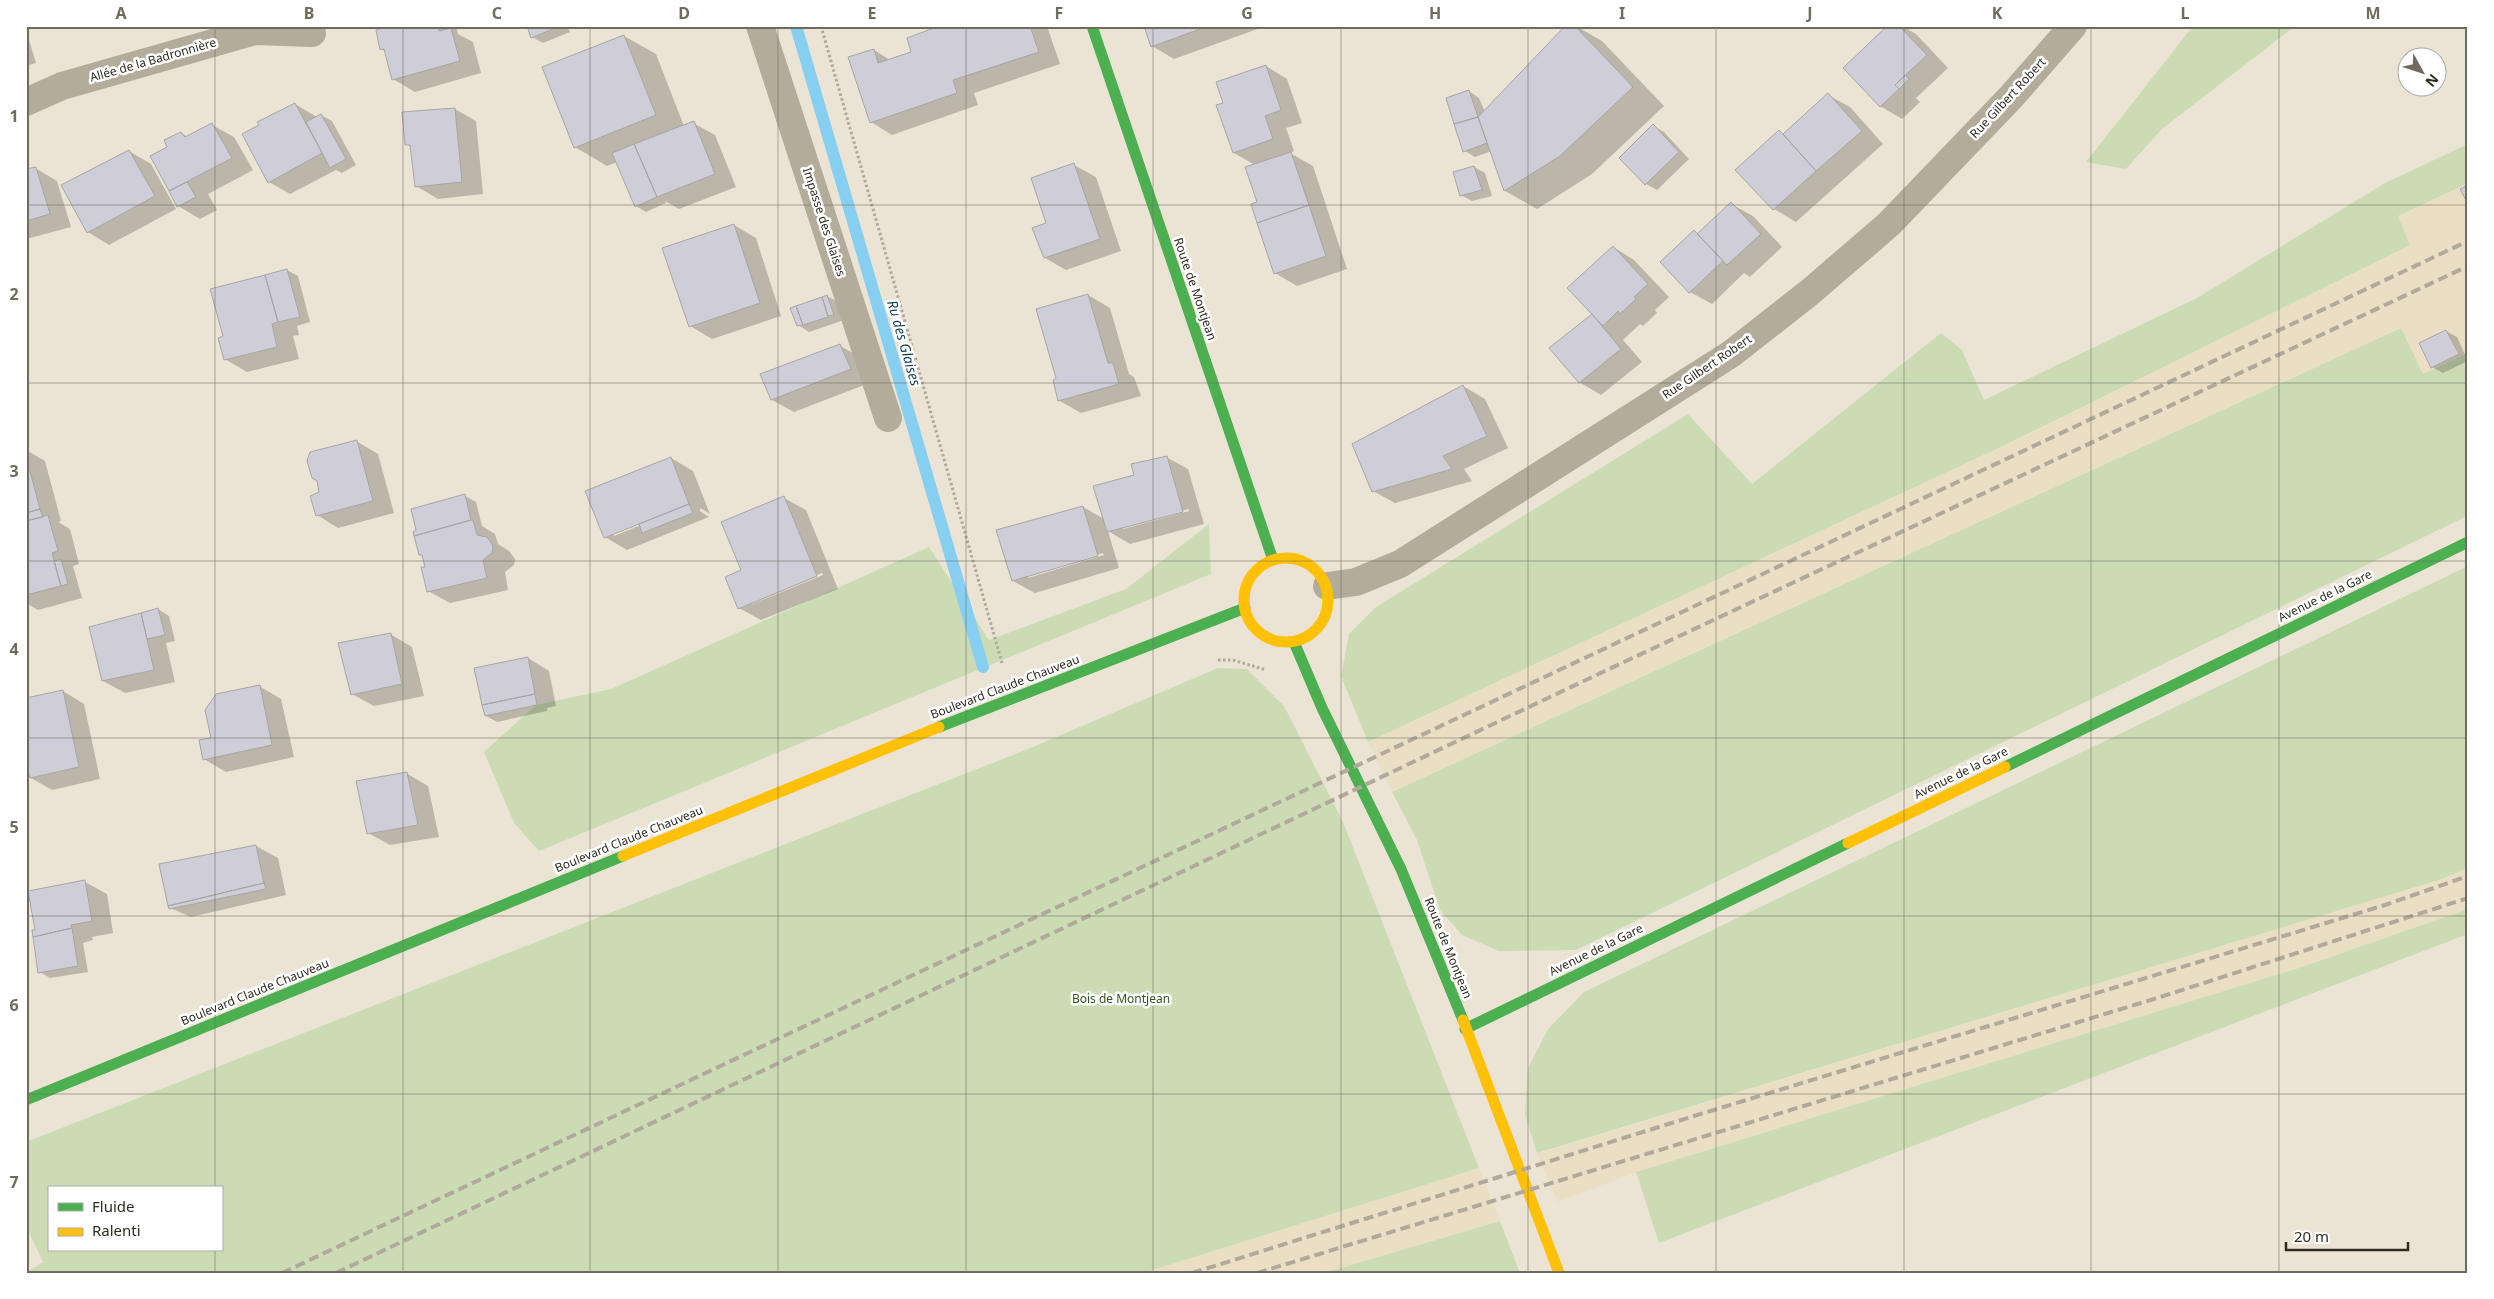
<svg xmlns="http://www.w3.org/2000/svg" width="2494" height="1299" viewBox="0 0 2494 1299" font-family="'Noto Sans',sans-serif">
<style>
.built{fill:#eadfc5}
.green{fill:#cbdcb5;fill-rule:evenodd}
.shadow{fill:#0003;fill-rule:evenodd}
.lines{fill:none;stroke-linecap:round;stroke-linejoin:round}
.stream{stroke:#87cff0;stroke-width:12}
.building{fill:#cfcdd7;stroke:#a8a6a4}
.path{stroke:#b0a899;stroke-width:3;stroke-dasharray:2.5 2.5;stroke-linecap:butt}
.street{stroke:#b4ac9a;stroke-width:28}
.fast{stroke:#4caf50;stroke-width:11}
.slow{stroke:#ffc107;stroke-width:11}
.rail{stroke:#b1aa9b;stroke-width:4;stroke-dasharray:10 5;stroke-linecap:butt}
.grid{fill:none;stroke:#706b5f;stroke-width:1;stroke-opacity:0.55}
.labels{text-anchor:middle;stroke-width:5;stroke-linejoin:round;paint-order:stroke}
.street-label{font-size:12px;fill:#2e2a1f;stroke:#fff}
.park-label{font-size:12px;fill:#33551d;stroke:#fff}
.water-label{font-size:14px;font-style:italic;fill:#0d3c51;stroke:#fff}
.neatline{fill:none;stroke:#706b5f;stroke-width:2}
.grid-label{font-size:16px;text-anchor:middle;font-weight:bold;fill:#706b5f}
</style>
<rect width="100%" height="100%" fill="#ebe4d5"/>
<path class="built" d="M2468,183V353L2423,374L2401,328L1392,792L1368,742L2005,445L2409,245L2398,216Z
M2468,868V909L2302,967L1636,1172L1558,1202L1537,1154L2439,880Z
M1479,1168L1500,1221L1324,1273H1143Z"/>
<path class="green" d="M2193,26H2295L2162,129L2126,169L2086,162Z
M2468,144V183L2398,216L2410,245L2005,445L1368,742L1341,676L1349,634L1376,607L1688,414L1752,484L1941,333L1962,350L1984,400L2197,298L2385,183Z
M2401,328L2423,374L2468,353L2467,516L1576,950L1499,951L1462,935L1440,910L1417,840L1392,792Z
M1209,524L1211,574L539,851L514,823L484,752L536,705L611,689L929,547L989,640L1126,589Z
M2468,566V868L2439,880L1537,1153L1525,1115L1528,1068L1548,1029L1584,992Z
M1218,668L1247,669L1284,706L1343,822L1479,1168L1143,1273H26L43,1262L26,1226V1142L1028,749ZM49,1188H221V1250H49Z
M2468,909V934L1659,1243L1636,1172L2302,967Z
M1500,1221L1520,1273H1324Z"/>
<path class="shadow" d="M392,26H456L458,34L473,42L481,73L415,92L393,79L386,52L381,49Z
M528,26H567L570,32L543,43L532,37Z
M935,26H1047L1060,64L974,93L978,105L892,135L871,122L874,50L890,60L912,53L936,29Z
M1145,26H1266L1174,59L1152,46Z
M1566,26H1576L1602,41L1664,106L1592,174L1537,209L1505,191L1492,151L1475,157L1465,151L1469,91L1479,98L1485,112Z
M1889,26H1902L1916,34L1948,68L1916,98L1920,102L1902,119L1880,106Z
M26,30L36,63L26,66Z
M624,36L656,54L684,126L693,123L715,135L736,187L679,209L665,201L666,203L646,212L636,206L617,162L607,166L575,147Z
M1266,66L1287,79L1302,123L1286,128L1294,151L1290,153L1313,166L1347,269L1297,286L1275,273L1258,203L1255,165L1234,153L1224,103Z
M1828,95L1850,107L1883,144L1796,222L1774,209L1736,170L1779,132L1784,135Z
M295,104L317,117L321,115L332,121L356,165L342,173L336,170L290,194L269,182L260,126Z
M455,109L476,121L483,194L438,199L416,186L412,147L406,144Z
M212,125L234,137L253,170L208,194L217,210L200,219L178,206L152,156L169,147L181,133L188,137Z
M1654,126L1664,132L1689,159L1657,190L1646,184L1621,158Z
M129,151L151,164L176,209L109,245L88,232Z
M1074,165L1096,177L1121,251L1066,270L1045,258L1048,223Z
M1474,167L1485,173L1492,196L1472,201L1461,195Z
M35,168L57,181L71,227L26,239V171Z
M1731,204L1753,216L1782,247L1750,277L1744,273L1712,304L1690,292L1694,231L1699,234Z
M734,225L756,238L781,316L712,339L690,326Z
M1613,247L1634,260L1669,297L1655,310L1657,313L1643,326L1640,324L1623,340L1642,362L1601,395L1579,382L1593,314Z
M287,270L298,276L310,322L297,326L299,335L293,336L299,359L247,372L225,359Z
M1088,295L1110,308L1129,374L1134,377L1141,396L1081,413L1060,401L1058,379Z
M827,296L838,302L844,320L809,332L798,325L792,309Z
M2446,331L2457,337L2468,361L2443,373L2432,367Z
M839,345L861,358L872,382L794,412L772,400Z
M1463,386L1485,399L1508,448L1464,469L1472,481L1395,503L1373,491Z
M356,441L378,454L394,513L338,528L317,515L321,493Z
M26,450L45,461L61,521L58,522L70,529L79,564L73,566L82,598L38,610L26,603Z
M1166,457L1188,469L1204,524L1130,544L1108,531L1119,568L1035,593L1013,581L1083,507L1104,519L1135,475ZM1189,509V511L1123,529V527ZM1103,553L1104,555L1028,578V575Z
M671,458L693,471L710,514L700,508V511L709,517L627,550L605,537ZM641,522V525L614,536L613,533Z
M465,496L476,502L482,526L495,534L498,544L509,551L515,559L514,565L505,572L508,590L450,603L428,591L427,568L424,556L420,554Z
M784,498L806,510L838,589L761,620L739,608L743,570ZM822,573L823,575L752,604V602Z
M158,609L169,616L175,641L166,643L175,682L125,693L103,681L91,628Z
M390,634L412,647L424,696L374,706L352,694Z
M528,658L549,671L556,706L547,708V711L497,722L486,716Z
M259,686L281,699L294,757L226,772L204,759L213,739Z
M63,691L84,704L100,779L52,790L31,778Z
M406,773L428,786L439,837L390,845L368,833Z
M256,846L278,858L286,895L191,917L170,908Z
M85,882L107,894L113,933L92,937L93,940L83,943L88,972L50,978L40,972L36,931Z"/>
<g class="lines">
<path class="stream" d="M796,26L983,667"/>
</g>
<path class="building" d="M388,26H438L439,31L451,28L460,61L392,80L384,49L380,50L376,30Z
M527,26H560L531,38Z
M933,26H1030L1039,52L953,80L957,93L870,123L848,57L874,49L878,63L911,52L907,38L934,28Z
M1144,26H1199L1200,29L1151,47Z
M1565,26H1575L1633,87L1560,156L1504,191L1478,117Z
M1887,26H1899L1927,55L1895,85L1899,89L1880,107L1843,68Z
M624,35L656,115L574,148L542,67Z
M1266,65L1281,110L1265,116L1273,139L1233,153L1216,105L1223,103L1216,82Z
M1905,75L1909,79L1899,89L1895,85Z
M1469,90L1478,117L1454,124L1446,98Z
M1828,93L1862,131L1816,171L1783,134Z
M295,103L322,153L268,183L242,134L259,125L257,122Z
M455,108L462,182L415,187L410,145H405L402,112Z
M321,114L346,159L330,168L306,122Z
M1478,117L1487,143L1463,152L1454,124Z
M694,121L715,174L657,197L634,144Z
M212,123L232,158L169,191L150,156L167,147L164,140L181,132L185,137Z
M1653,124L1679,152L1645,185L1619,158Z
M1779,130L1816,171L1773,210L1735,170Z
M634,144L657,197L635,207L612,153Z
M129,150L155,196L87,233L61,185Z
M1291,152L1309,205L1257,223L1251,204L1257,202L1245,167Z
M1074,163L1100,239L1044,258L1032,228L1046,223L1031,178Z
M1474,166L1482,190L1460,196L1453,172Z
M36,167L50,214L26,221V169Z
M187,182L196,197L177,207L169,191Z
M2468,185V204L2460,189Z
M1731,202L1761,234L1727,265L1697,234Z
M1309,205L1326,256L1274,274L1257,223Z
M734,224L760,303L689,327L662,248Z
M1694,230L1723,261L1689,293L1660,262Z
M1613,246L1648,284L1634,297L1636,299L1620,314L1618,311L1603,326L1567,288Z
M287,269L300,317L278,322L265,275Z
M265,275L278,322L272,324L277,347L224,360L218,338L223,336L210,289Z
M1088,294L1108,363H1113L1119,384L1058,401L1053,380L1056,378L1036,309Z
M827,295L834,315L828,316L822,297Z
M822,297L828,317L803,325L796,306Z
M796,306L803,325L797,326L790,308Z
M1592,314L1621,349L1579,383L1549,348Z
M2446,330L2459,354L2431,368L2419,343Z
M840,344L851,369L771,400L760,374Z
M1463,385L1487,436L1443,456L1452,469L1372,492L1352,444Z
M357,440L373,501L316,516L310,496L319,492L317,481L312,478L307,461L310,452Z
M26,456L40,509L26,513Z
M1167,456L1183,512L1107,532L1093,486L1134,475L1131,464Z
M671,457L689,504L604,538L585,491Z
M465,494L471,520L414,536L413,532L416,530L411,509Z
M784,496L817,576L738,609L725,577L741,570L721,522Z
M689,504L693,513L642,533L639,524Z
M1083,506L1098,556L1012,581L996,530Z
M40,509L43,517L26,521V513Z
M48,515L58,551L52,553L61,586L26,595V521Z
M471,520H473L477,535L487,537L493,546L492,553L483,560L487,578L427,592L421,567H425L422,555H419L414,536Z
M61,559L68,584L61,586L54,561Z
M158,608L165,635L147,639L141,613Z
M141,613L154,670L102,681L89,627Z
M391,633L402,684L351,695L338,643Z
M528,657L535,694L482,705L474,668Z
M260,685L272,745L203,760L199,740L211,738L205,710L216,694Z
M63,690L79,767L30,778L26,763V698Z
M535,694L537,705L485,716L482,705Z
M407,772L418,825L367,834L356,781Z
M256,845L264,883L168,906L159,864Z
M85,880L92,921L71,925L72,928L33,937L32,930H35L28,891Z
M264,883L266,889L169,909L168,906Z
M72,928L78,966L38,973L33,937Z"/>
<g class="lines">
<path class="path" d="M821,26L1002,663
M1218,660H1233L1266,670"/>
<path class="street" d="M760,26L888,418
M26,102L62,86L255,31L312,33
M1327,586L1356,582L1400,564L1731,354L1810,292L1889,224L2011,97L2073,26"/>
<path class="fast" d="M1092,26L1273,560
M1294,642L1322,708L1401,869L1463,1020
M939,727L1245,608
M2005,767L2468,542
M1465,1029L1848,843
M26,1100L623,856"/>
<path class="slow" d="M1244 600a42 42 0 1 1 84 0a42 42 0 1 1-84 0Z
M1848,843L2005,767
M623,856L939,727
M1463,1020L1559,1273"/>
<path class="rail" d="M282,1273L2468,241
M336,1273L1607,670L2468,266
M1192,1273L1694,1116L2385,905L2468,876
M1257,1273L2154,999L2468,898"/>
</g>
<path class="grid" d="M215,26V1188M403,26V1273M590,26V1273M778,26V1273M966,26V1273M1153,26V1273M1341,26V1273M1528,26V1273M1716,26V1273M1904,26V1273M2091,26V1273M2279,26V1273M26,205H2468M26,383H2468M26,561H2468M26,738H2468M26,916H2468M26,1094H2468M215,1250V1273"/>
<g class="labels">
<g class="street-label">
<text transform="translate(153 60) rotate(-16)" y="4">Allée de la Badronnière</text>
<text transform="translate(2008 98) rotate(-47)" y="4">Rue Gilbert Robert</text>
<text transform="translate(824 222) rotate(72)" y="4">Impasse des Glaises</text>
<text transform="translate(1195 289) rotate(71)" y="4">Route de Montjean</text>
<text transform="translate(1707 367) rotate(-34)" y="4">Rue Gilbert Robert</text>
<text transform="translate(2325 596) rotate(-26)" y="4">Avenue de la Gare</text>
<text transform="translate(1005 687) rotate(-21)" y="4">Boulevard Claude Chauveau</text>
<text transform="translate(1961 773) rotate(-26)" y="4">Avenue de la Gare</text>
<text transform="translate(629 839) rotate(-22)" y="4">Boulevard Claude Chauveau</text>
<text transform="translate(1448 948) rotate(68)" y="4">Route de Montjean</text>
<text transform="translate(1596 950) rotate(-26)" y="4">Avenue de la Gare</text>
<text transform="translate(255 992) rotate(-22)" y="4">Boulevard Claude Chauveau</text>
</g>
<g class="park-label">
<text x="1121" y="1003">Bois de Montjean</text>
</g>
<g class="water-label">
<text transform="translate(904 343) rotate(74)" y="5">Ru des Glaises</text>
</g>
</g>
<rect width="2494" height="1299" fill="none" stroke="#ffffff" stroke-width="55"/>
<rect x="48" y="1186" width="175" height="65" fill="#ffffff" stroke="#abaaa5"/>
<rect x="58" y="1203" width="25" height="8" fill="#4caf50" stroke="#abaaa5"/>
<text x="92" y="1212" font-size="15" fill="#2e2a1f">Fluide</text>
<rect x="58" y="1228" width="25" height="8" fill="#ffc107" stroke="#abaaa5"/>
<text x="92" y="1236" font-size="15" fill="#2e2a1f">Ralenti</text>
<g transform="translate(2422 72) rotate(130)"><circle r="24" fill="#ffffff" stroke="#abaaa5"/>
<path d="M0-4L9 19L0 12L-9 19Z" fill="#706b5f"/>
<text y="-8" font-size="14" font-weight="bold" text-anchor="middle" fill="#2e2a1f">N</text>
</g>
<path d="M2286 1242v8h122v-8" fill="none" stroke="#2e2a1f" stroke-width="2.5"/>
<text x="2294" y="1242" font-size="15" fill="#2e2a1f" stroke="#ffffff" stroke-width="4" paint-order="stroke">20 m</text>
<rect x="28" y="28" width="2438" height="1244" class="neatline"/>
<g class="grid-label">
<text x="121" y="19">A</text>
<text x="309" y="19">B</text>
<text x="497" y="19">C</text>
<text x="684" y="19">D</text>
<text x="872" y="19">E</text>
<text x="1059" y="19">F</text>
<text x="1247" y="19">G</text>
<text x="1435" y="19">H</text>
<text x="1622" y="19">I</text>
<text x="1810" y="19">J</text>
<text x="1997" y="19">K</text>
<text x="2185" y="19">L</text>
<text x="2373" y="19">M</text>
<text x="14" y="122">1</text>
<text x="14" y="300">2</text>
<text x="14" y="477">3</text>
<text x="14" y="655">4</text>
<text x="14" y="833">5</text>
<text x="14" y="1011">6</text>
<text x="14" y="1188">7</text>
</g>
</svg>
